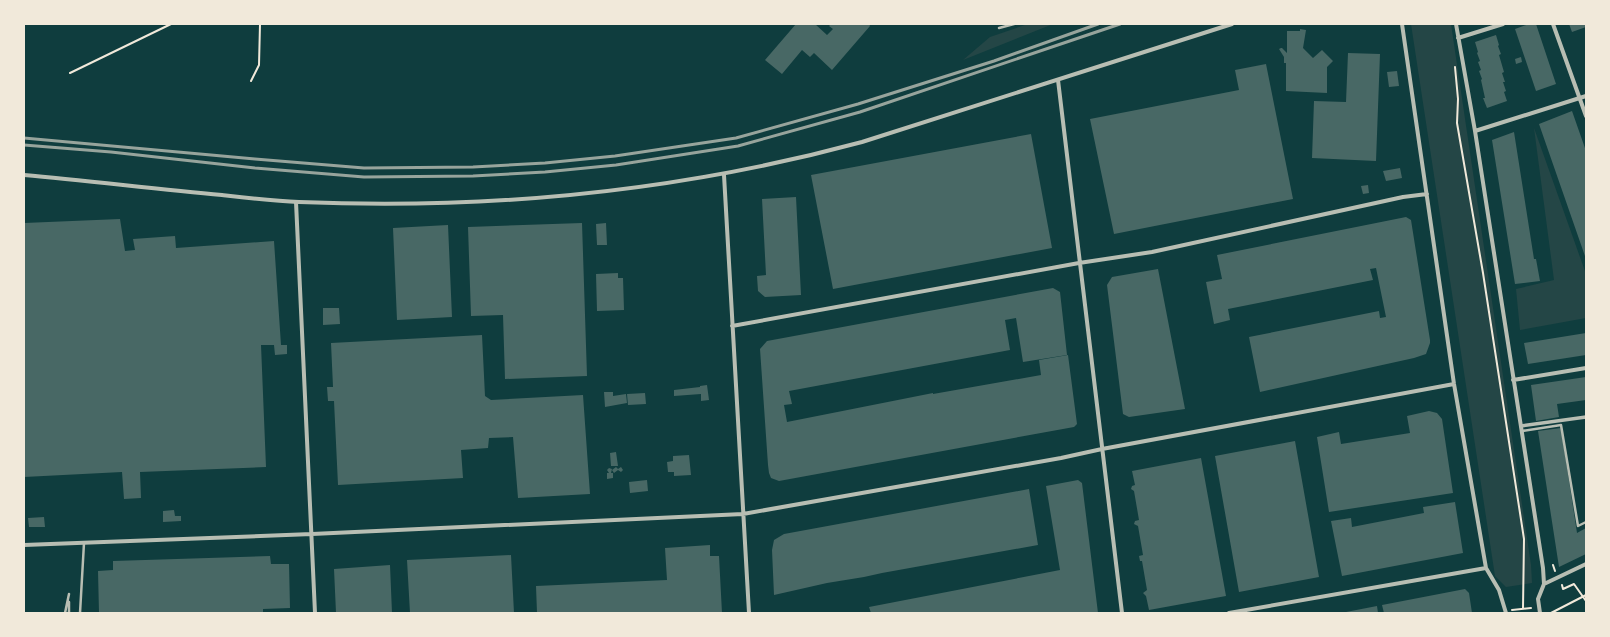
<svg xmlns="http://www.w3.org/2000/svg" width="1610" height="637" viewBox="0 0 1610 637" font-family="'Varela Round',sans-serif">
<style>
.green{fill:#244646}
.building{fill:#486865}
.lines{fill:none;stroke-linecap:round;stroke-linejoin:round}
.path{stroke:#f1e9da;stroke-width:2}
.service{stroke:#b8beb3;stroke-width:2.5}
.pedestrian{stroke:#b8beb3;stroke-width:3.5}
.minor{stroke:#b8beb3;stroke-width:4}
.rail{stroke:#97a49c;stroke-width:3}
</style>
<rect width="100%" height="100%" fill="#0f3d3e"/>
<path class="green" d="M1028,24H1053L963,60L990,37Z
M1411,24H1451L1531,565L1532,583L1506,587L1495,576Z
M1534,128L1586,274V318L1520,330L1516,289L1554,280Z"/>
<path class="building" d="M796,24H815L827,35L833,29L829,26L831,24H869L870,26L832,70L814,53L810,57L802,50L782,74L765,60Z
M1529,24H1536L1556,84L1536,91L1515,29Z
M1569,24H1586V27L1572,32Z
M1300,29L1306,30L1303,48L1313,58L1322,50L1333,61L1327,67V93L1286,91V63H1284V57L1279,49L1281,48H1282L1287,53V31H1300Z
M1496,35L1499,45L1498,46L1501,54L1499,55L1504,72L1502,73L1505,82H1503L1506,91L1504,92L1507,101L1487,108L1483,98H1485L1481,80L1482,79L1479,71L1481,70L1478,62L1480,61L1477,53L1478,52L1475,42Z
M1348,53L1380,54L1376,161L1312,158L1314,101L1346,102Z
M1521,57L1522,62L1516,64L1515,59Z
M1266,64L1293,199L1114,234L1090,119L1239,90L1235,70Z
M1397,71L1399,86L1389,87L1387,72Z
M1572,111L1586,151V259L1539,124Z
M1514,132L1534,259H1536L1540,281L1515,284L1492,140Z
M1031,134L1052,248L833,289L811,175Z
M1400,168L1402,178L1386,181L1383,171Z
M1368,185L1369,193L1363,194L1361,186Z
M796,197L801,295L765,297L758,291L757,276L766,275L762,199Z
M1406,217L1411,220L1430,340V343L1426,354L1414,358L1260,392L1249,337L1379,311L1380,318L1386,317L1376,268L1370,269L1373,280L1228,309L1230,320L1214,324L1206,282L1222,279L1217,255Z
M120,219L125,251L135,250L133,239L175,236L176,248L274,241L281,345H287V354L275,355L274,345H261L266,467L140,472L141,498L124,499L122,472L24,477V223Z
M582,223L587,376L505,379L503,315L471,316L468,227Z
M606,223L607,245H597L596,224Z
M448,225L452,317L397,320L393,228Z
M1158,269L1185,409L1129,417L1123,414L1107,285L1112,277Z
M618,273V278H623L624,310L597,311L596,274Z
M1053,288L1060,292L1067,355L1023,362L1016,318L1005,320L1010,350L789,391L792,404L784,405L787,422L933,393V394L1041,375L1039,360L1068,355L1077,424L1074,427L779,481L771,478L769,473L768,465L760,349L767,341Z
M323,308H339L340,324L323,325Z
M1586,333V355L1528,364L1524,343Z
M482,335L485,396L491,400L583,395L590,494L518,498L513,437L489,438L488,448L461,450L463,478L338,485L334,401H328L327,387H333L331,343Z
M1586,377V400L1557,404L1559,417L1536,421L1531,385Z
M707,385L709,400L701,401V394L674,396V390L700,387V386Z
M604,392H613V396L626,394L627,403L605,407Z
M645,393L646,404L628,405L627,394Z
M1429,411L1437,413L1442,419L1453,493L1329,512L1317,437L1339,432L1341,444L1410,433L1407,416Z
M1561,428L1577,533L1586,528V554L1559,567L1538,431Z
M1295,441L1319,577L1239,592L1215,456Z
M616,452L618,466H611L610,453Z
M689,455L691,475L674,476V472H668L667,462L673,461V456Z
M1201,458L1226,596L1149,610L1146,596L1143,593L1147,590L1142,561H1140L1139,556L1143,555L1138,526L1134,524L1135,521L1139,520L1134,491L1131,489L1132,486L1135,485L1132,471Z
M616,467L618,469L621,467L623,470L621,472L618,470L614,473L612,470Z
M609,468L612,469L611,473H613V478L607,479V473H609L607,470Z
M647,480L648,491L630,493L629,482Z
M1078,480L1082,483L1098,613H871L869,607L1060,570L1046,486Z
M1029,489L1038,545L882,573L864,577L827,583L774,595L772,550L774,540L784,534Z
M1455,502L1463,553L1342,576L1331,521L1351,518L1352,527L1424,513L1423,507Z
M174,510L175,516H181V521L163,522V511Z
M44,517L45,527H29L28,518Z
M710,545V556H719L722,613H537L536,586L667,580L665,548Z
M511,555L514,613H410L407,560Z
M270,556L271,564H289L290,608L263,609V613H99L98,571L113,570V561Z
M390,565L392,613H336L334,569Z
M1465,589L1469,593L1472,613H1384L1382,605Z
M1377,606L1378,613H1346V612Z"/>
<g class="lines">
<path class="path" d="M1455,67L1458,99L1457,123L1483,273L1524,539L1523,608
M70,73L171,24
M251,81L259,65L260,24
M1553,565L1555,571
M1562,585L1563,589L1574,584L1586,601
M1512,610L1531,608
M1551,613L1586,595"/>
<path class="service" d="M999,28L1014,24
M1522,431L1561,425L1578,526L1586,522
M65,613L69,594
M69,613V602
M80,613L84,543"/>
<path class="pedestrian" d="M1521,426L1586,417"/>
<path class="minor" d="M1402,24L1454,384L1486,568L1499,590L1506,613
M1456,24L1475,131L1543,568L1544,584L1538,599L1540,613
M1553,24L1586,116
M1458,38L1503,24
M1058,80L1122,613
M1475,131L1586,96
M24,175C90,181 156,189 222,195C248,198 273,201 299,202C490,210 677,192 862,142L1232,24
M724,175L749,613
M296,202L315,613
M732,326L1079,263L1152,252L1403,197L1427,194
M1513,380L1586,368
M24,545L312,534L743,514L1061,458L1102,449L1454,384
M1544,584L1586,564
M1229,613L1486,568"/>
<path class="rail" d="M24,138L255,159L364,168L473,167L545,163L615,156L736,138L858,104L994,61L1098,24
M24,145L111,152L255,168L364,177L473,176L545,172L616,165L738,146L860,112L1120,24"/>
</g>
<rect width="1610" height="637" fill="none" stroke="#f1e9da" stroke-width="50"/>
</svg>
